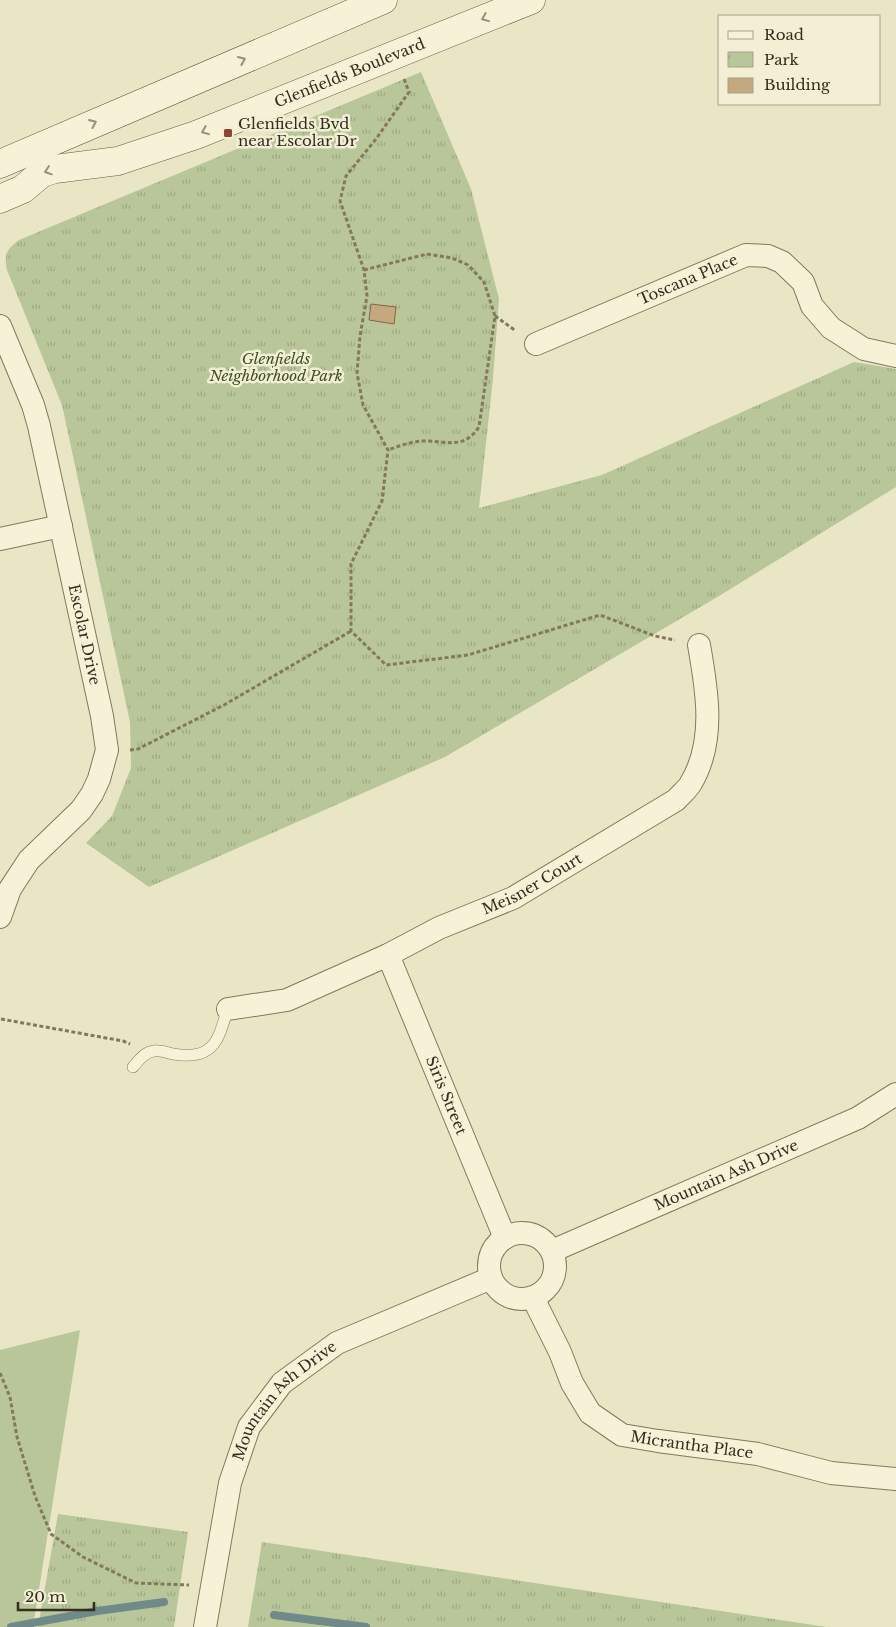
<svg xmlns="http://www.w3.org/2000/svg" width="896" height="1627" viewBox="0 0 896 1627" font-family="'Libre Baskerville',serif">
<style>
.grass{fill:#b8c69a}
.park{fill:url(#park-tufts)}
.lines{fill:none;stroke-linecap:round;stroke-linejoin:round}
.stream{stroke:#6e8a89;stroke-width:8}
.building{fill:#c4a97e;stroke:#7f6845}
.lane-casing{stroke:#83785d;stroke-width:12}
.street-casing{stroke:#83785d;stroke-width:24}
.secondary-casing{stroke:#645a40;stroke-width:29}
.path{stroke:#83785d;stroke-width:3;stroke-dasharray:4 2.5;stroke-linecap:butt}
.lane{stroke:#f5f2d7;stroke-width:11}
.street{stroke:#f5f2d7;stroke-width:22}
.secondary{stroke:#f5f2d7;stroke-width:28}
.oneway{stroke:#94907b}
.poi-dot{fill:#8c4433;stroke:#f2efd4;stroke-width:2}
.labels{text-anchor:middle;stroke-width:5;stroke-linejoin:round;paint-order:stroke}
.street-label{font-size:15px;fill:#342e1f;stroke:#f2efd4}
.poi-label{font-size:15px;fill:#342e1f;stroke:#f2efd4;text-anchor:start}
.park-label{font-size:15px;font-style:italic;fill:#3d4f28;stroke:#f2efd4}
</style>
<defs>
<pattern id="park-tufts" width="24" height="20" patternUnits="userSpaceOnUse" patternTransform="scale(1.25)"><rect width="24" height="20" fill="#b8c69a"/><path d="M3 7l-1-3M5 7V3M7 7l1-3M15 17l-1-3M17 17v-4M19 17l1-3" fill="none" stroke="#9faa84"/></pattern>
</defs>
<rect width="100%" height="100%" fill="#e9e6c5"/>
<path class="grass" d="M80,1330L33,1627H0V1350Z"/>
<path class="park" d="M421,72L471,189L499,299L493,378L479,508L602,475L854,362L896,369V487L719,596L445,757L149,887L86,843L112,816L131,768L130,722L62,405L7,270C4,254 6,250 19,240Z
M58,1514L188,1532L174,1627H38Z
M262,1542L827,1627H248Z"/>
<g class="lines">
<path class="stream" d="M274,1615L366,1627
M11,1627L97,1611L164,1602"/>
</g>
<path class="building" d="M371,304L396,307L394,324L369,320Z"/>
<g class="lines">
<g class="lane-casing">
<path id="lane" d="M133,1067C139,1060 145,1052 154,1051C160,1050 168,1053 173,1054C191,1057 208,1056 217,1039C222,1030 224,1019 228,1009"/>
</g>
<g class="street-casing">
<g id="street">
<path id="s1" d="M0,326L33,405L39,426L102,716L107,750L99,779L92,794L81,810L29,860L10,889L0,917"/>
<path id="s2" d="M536,344L746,255L768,256L782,262L803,282L812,306L831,328L864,349L896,356"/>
<path d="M0,539L61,526"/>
<path id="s3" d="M388,955L505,1238"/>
<path id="s4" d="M228,1009L287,1000L388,955L439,928L513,898L676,800C681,794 688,789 691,783C716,741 707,690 699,645"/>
<circle cx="522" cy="1266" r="33"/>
<path id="s5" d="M552,1251L858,1118L896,1094"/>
<path id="s6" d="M533,1298L560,1352L572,1383L590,1413L622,1435L658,1441L758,1454L831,1473L896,1479"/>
<path id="s7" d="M205,1627L230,1483L249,1427L282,1383L337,1343L491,1278"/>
</g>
</g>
<g class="secondary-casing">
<g id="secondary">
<path d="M0,164L383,0"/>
<path id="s8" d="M0,199L23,189L42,173L55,169L118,161L196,135L531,0"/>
</g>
</g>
<path class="path" d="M404,79L409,92L376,139L346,176L340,201L364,270L367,296L360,336L357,373L363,405L388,450L382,501L351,564V631L386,665L468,655L600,615L655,636L675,640
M364,270L427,254L452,258L468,265L484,282L495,316L479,427C463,451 445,440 422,441C410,442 399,446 388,450
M495,316L516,331
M130,750L138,749L224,705L351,631
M1,1019L123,1041L130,1044
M0,1373L10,1397L17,1437L35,1496L51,1534L83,1557L136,1583L189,1585"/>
<use href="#lane" class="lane"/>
<use href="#street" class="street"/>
<use href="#secondary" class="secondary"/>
</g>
<defs><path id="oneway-chevron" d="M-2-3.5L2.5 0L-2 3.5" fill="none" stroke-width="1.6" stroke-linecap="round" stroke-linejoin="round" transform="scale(1.25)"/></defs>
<g class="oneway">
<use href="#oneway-chevron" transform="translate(485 18) rotate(158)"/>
<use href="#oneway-chevron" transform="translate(242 60) rotate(-23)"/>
<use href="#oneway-chevron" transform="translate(93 123) rotate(-23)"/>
<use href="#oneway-chevron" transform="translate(205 131) rotate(158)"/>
<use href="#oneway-chevron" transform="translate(48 171) rotate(161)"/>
</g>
<rect class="poi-dot" x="223" y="128" width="10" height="10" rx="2.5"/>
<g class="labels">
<g class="street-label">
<text dy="5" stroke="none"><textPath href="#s8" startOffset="375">Glenfields Boulevard</textPath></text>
<text dy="5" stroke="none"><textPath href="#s2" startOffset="165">Toscana Place</textPath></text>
<text dy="5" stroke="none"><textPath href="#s1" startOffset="321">Escolar Drive</textPath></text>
<text dy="5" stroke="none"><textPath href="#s4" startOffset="331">Meisner Court</textPath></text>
<text dy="5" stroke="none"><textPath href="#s3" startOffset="152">Siris Street</textPath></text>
<text dy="5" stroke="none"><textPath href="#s5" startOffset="190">Mountain Ash Drive</textPath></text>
<text dy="5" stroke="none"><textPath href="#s7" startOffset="248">Mountain Ash Drive</textPath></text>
<text dy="5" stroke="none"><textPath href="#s6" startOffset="238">Micrantha Place</textPath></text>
</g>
<g class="poi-label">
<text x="238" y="129">Glenfields Bvd<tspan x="238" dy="17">near Escolar Dr</tspan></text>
</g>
<g class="park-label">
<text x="276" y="364">Glenfields<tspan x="276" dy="17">Neighborhood Park</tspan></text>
</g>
</g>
<rect x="718" y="15" width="162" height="90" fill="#f2efd4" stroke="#a6a28c"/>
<rect x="728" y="31" width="25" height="8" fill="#f5f2d7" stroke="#a6a28c"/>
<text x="764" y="40" font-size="15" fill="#342e1f">Road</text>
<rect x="728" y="52" width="25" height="15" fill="url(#park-tufts)" stroke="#a6a28c"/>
<text x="764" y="65" font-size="15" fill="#342e1f">Park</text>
<rect x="728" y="78" width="25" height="15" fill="#c4a97e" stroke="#a6a28c"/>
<text x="764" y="90" font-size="15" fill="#342e1f">Building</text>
<path d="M18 1602v8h76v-8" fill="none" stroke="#342e1f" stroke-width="2.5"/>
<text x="25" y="1602" font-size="15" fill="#342e1f" stroke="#f2efd4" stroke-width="4" paint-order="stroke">20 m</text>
</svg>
